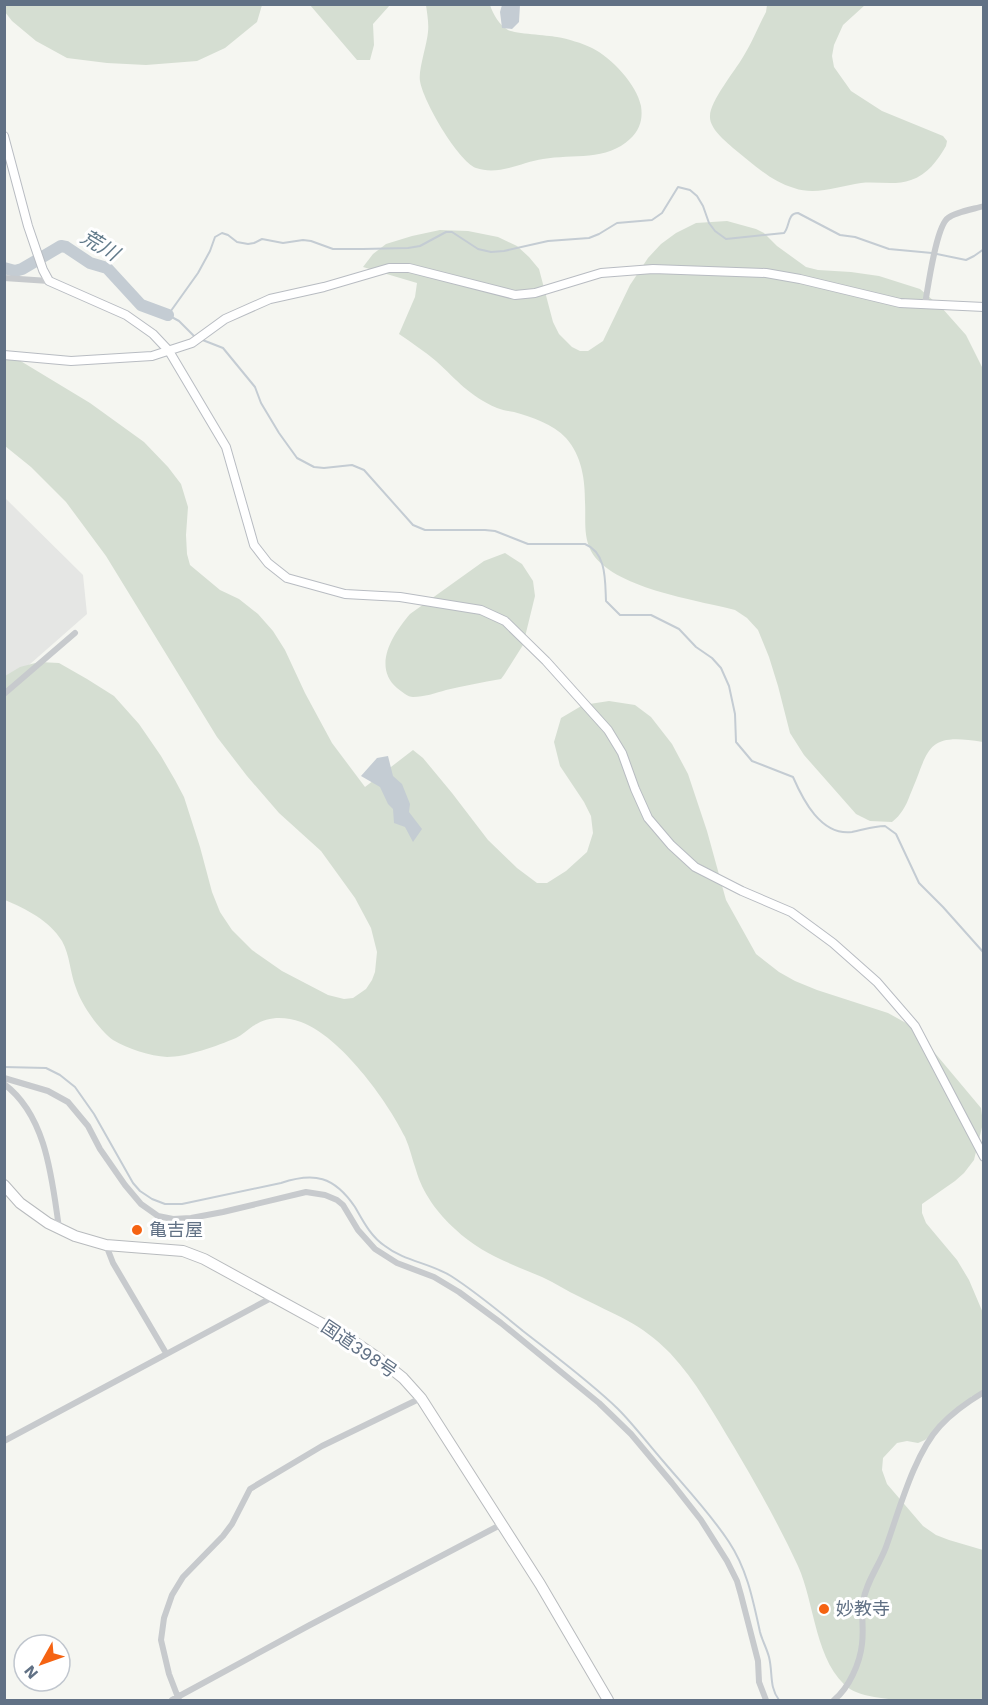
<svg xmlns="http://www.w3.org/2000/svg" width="988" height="1705" viewBox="0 0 988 1705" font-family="'Work Sans','Noto Sans JP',sans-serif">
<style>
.built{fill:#e5e6e4}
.green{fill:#d5ded2}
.water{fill:#c4ccd3}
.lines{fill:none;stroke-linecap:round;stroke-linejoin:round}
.stream{stroke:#c4ccd3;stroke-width:2}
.river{stroke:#c4ccd3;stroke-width:12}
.secondary-casing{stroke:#b8bcc2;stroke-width:10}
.highway-casing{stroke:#b8bbbe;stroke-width:12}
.street{stroke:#c7cacd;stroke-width:6}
.secondary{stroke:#fff;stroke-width:8}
.highway{stroke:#fff;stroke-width:10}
.poi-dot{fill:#f56312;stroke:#fff;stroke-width:2}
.labels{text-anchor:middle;stroke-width:6;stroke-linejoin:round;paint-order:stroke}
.poi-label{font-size:18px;fill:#617185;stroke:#fff;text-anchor:start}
.street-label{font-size:18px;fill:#617185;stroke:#fff}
.water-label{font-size:20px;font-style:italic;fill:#617a8a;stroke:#fff}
</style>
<rect width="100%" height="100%" fill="#f5f6f1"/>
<path class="built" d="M4,497L83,575L87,614L5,686Z"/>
<path class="green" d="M4,5H262L257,22L225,48L197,61L146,65L107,63L67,58L36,41L12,21L5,12Z
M310,5H390L373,24L374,45L370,60H357Z
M426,5H490C493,14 499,25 508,30C516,34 547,35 557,37C568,39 582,43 592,48C611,57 637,85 641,106C643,119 640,130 630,139C607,161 573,154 543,159C522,162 499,176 476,168C458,161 423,101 420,81C418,70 427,45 428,32C429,23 427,13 426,5Z
M767,5H865L843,25L834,45L832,56L834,67L851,91L882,111L943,136L947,141L946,146C938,160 927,175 911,180C895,186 877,181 861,183C839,186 816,196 794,188C770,181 752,163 733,148C725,141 709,128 710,116C710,101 735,71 743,57C752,43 758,27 766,12Z
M727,221L756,229L764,233L777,246L806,267L818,270L851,272L879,276L920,289L942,308L966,335L983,369V742C924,732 930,749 910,795C906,806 901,815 892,822L870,821L856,814L804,755L790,733L778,686L769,657L758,630L747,618L735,610C697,600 611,588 591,551C583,535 586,519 585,502C585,480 582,456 566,438C553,424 532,417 514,412C508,411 502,410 497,408C469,396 457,380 436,361C424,351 412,343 399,334L415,297L417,283L363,267L373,254L386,244L412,236L440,230L468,231L498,237L517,246L529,257L539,269L553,322L559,334L572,347L580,351H588L603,341L630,285L648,258L661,244L676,233L696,223Z
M4,351L90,403L144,442L168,467L181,484L188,507L186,535L187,554L190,565L220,590L239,599L258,614L273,631L285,650L305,693L332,743L365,787L413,750L423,758L452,793L488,840L517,868L537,883H547L566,871L587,852L593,833L591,816L584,802L560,766L554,742L561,718L583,705L609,701L635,705L651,717L672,744L688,774L707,831L726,900L756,954L779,972L795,981L817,990L888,1013L906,1023L929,1046L981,1108L983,1123L974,1160L964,1173L955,1181L922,1204V1213L926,1223L957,1260L969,1280L983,1313V1395L972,1396L949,1420L925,1440L918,1443L907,1441L897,1443L883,1458L882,1470L887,1484L923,1526L936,1535L949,1540L983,1550V1700C951,1700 875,1705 850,1689C815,1664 815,1603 798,1566C779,1525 757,1486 734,1447C714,1414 696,1381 670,1353C641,1323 615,1315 580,1297C567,1291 555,1283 542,1277C511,1264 480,1253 455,1229C438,1214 422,1192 416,1170C412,1159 410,1148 405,1137C387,1100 340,1036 301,1022C284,1016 268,1016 253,1026C247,1030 242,1035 236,1038C217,1046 187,1057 167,1057C150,1056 128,1049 113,1040C99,1030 81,1004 76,988C70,973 70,955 62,941C49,920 26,909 5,900V676L20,667L39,662L59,663L87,679L114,696L139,724L161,756L175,780L184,797L200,847L212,892L220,912L232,930L252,950L282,971L328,995L344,999L353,998L366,989L372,980L375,972L377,952L371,928L355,898L321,851L279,813L247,776L217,737L106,556L66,502L31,467L5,446Z
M505,553L522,564L533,581L535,596L523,645L504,675L501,679C482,682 464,686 446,690C436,693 424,697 413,697C408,697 402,692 397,688C372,666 393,634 410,614L484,561Z"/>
<path class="water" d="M502,5H520L519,22L512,29L502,28L500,12Z
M388,756L393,776L402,784L410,804L409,812L422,829L413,842L405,827L394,823L393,809L388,804L380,787L361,776L377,758Z"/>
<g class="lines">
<path class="stream" d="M195,337L179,321L168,315L198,273L210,251L215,237L222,233L228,235L237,242L248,244L254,243L262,239L283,243L303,240L311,241L333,249H363L408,248L420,246L446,232H452L478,249L491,252L504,251L548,241L589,238L599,234L617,223L652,220L662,213L678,187L690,190L697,196L703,206L709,223L715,231L726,239L784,233C790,227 787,213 798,213L840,235L855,237L889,249L932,253L966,260L974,256L984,249
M200,339L223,348L255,387L261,403L279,433L297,458L314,467L324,468L352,465L364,470L413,525L425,530H485L495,531L528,544H585C607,553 605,581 606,601L620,615H651L679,629L696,647L712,658L721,668L729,686L735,714L736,742L752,761L793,777C803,800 821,836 852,832C863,830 873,826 885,826L896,834L919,883L943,907L984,953
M4,1067L46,1068L60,1075L75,1087L94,1114L133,1183L140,1191L152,1199L165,1204H182L281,1183C314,1172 334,1176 355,1207C363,1221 371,1237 385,1246C404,1261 430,1263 451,1276C476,1292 500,1312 523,1331C555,1356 589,1381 618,1409C634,1425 648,1444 663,1461C685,1487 710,1513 729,1542C747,1569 753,1600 760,1632C762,1640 767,1649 769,1657C773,1673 769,1687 779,1700"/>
<path class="river" d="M4,268L15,271L22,269L61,246L66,247L90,263L107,268L141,305L168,315"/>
<g class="secondary-casing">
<path id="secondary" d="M4,136L28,226L43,270L49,281L126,315L153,334L169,351L226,447L254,545L268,563L287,578L345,594L400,597L481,610L505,621L546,661L608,730L622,753L635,789L648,818L671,845L695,867L742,891L791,912L833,943L877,982L915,1026L984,1157
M4,355L71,361L152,356L192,343L225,319L270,299L324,287L389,268H409L515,295L535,293L601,273L653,269L766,273L800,279L900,303L984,307"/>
</g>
<g class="highway-casing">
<path id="highway" d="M4,1185L20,1203L48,1223L75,1236L106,1245L183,1251L204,1259L350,1339L378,1358L403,1378L421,1398L540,1584L608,1700"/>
</g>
<path class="street" d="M4,278L49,281
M925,304C928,288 936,226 948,218C955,212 974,209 984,206
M4,694L75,633
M4,1078L48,1091L68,1102L88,1126L100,1149L125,1185L141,1204L158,1216L173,1219L191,1218L223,1212L306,1192L325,1195L337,1200L343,1205L358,1230L375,1249L397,1263L434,1277L459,1292L501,1323L599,1403L631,1434L672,1483L701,1520L727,1561L737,1581L741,1595L758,1661L759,1682L766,1700
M4,1084C47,1116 52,1180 59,1228
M106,1245L113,1263L166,1353
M4,1441L273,1297
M172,1700L308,1626L502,1524
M179,1700L169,1674L161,1640L164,1618L172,1595L183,1577L223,1536L232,1524L250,1489L322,1446L421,1398
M834,1700C849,1688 860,1663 862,1644C864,1630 861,1616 863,1602C866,1582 879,1566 886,1547C899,1511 914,1454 940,1426C952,1413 969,1401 984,1392"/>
<use href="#secondary" class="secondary"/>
<use href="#highway" class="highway"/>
</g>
<g class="poi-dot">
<circle cx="137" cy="1230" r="6"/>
<circle cx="824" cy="1609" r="6"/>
</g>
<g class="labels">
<g class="poi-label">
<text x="149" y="1236">亀吉屋</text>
<text x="836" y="1615">妙教寺</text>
</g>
<g class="street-label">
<text transform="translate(359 1349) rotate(34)" y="6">国道398号</text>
</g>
<g class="water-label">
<text transform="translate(100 245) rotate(31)" y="7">荒川</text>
</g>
</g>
<rect width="988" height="1705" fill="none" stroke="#617185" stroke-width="12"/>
<g transform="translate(42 1663) rotate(230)"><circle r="28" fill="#ffffff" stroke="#c0c6ce" stroke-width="1.5"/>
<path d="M0-4.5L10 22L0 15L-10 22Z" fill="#f56312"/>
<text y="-9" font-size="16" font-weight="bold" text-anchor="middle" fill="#617185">N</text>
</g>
</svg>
